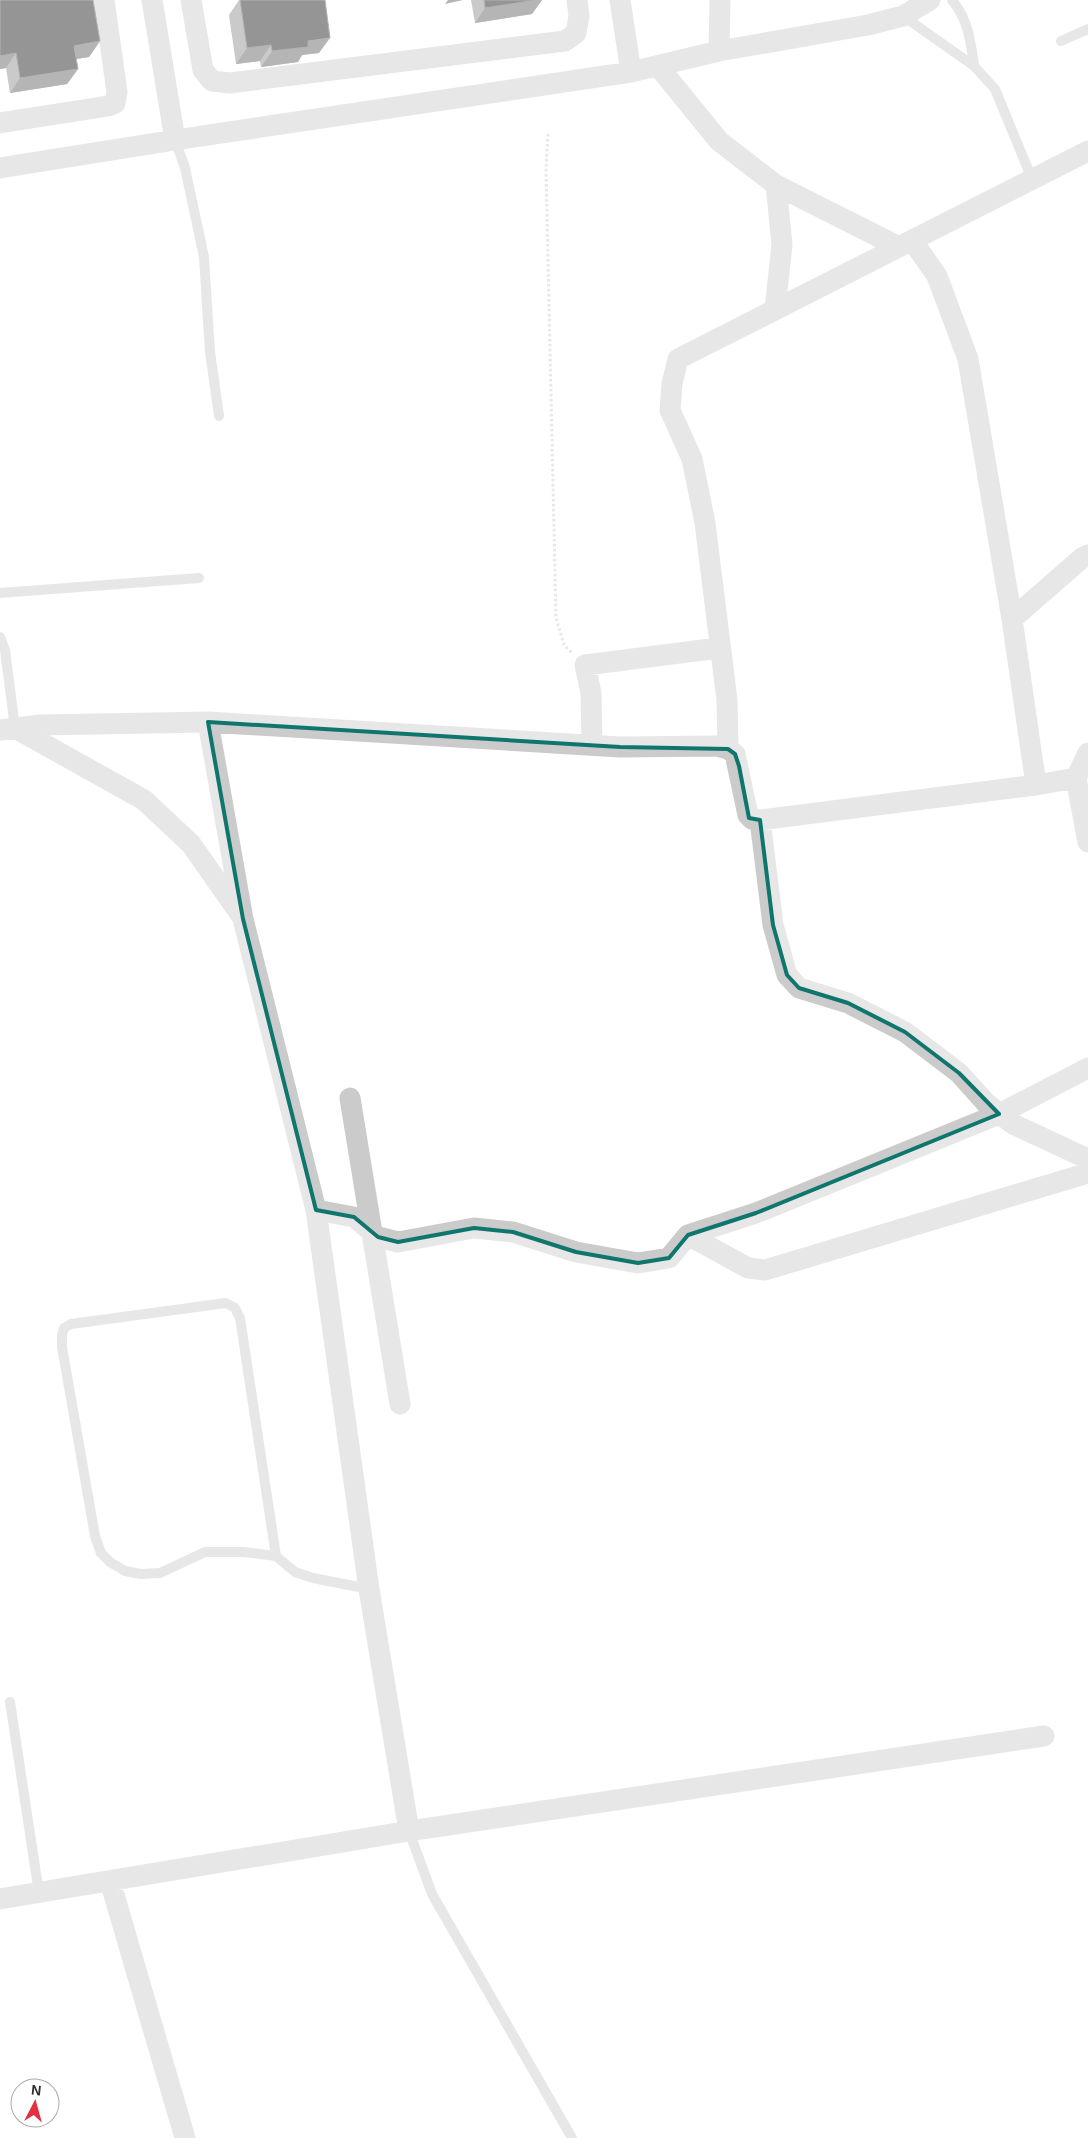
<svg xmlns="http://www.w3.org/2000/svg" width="1088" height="2138" viewBox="0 0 1088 2138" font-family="Arial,sans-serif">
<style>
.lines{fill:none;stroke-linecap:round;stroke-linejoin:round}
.path{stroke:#cbcbcb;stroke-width:3;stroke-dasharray:2.5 2.5;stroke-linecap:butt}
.service{stroke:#cbcbcb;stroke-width:10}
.minor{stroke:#cbcbcb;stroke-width:21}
.wall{fill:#8a8a8a}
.shaded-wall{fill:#5b5b5b}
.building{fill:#151515;stroke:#5b5b5b}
.marked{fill:none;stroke:#0f766e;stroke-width:4;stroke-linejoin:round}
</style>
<rect width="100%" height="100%" fill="#fff"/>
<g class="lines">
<path class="path" d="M548,134L546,170L556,618L564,645L573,654"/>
<path class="service" d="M952,0C968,19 971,42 974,66
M903,16L974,66L995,89L1032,179
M1061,41L1088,29
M175,140L185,168L204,257L210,352L219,416
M0,593L199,578
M0,637L5,650L15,728
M276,1556L240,1318L235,1308L226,1303L71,1324L64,1328L62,1335V1347L95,1536L101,1553L110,1562L125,1571L141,1574L160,1573L205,1552H244L276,1556L295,1572L313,1578L369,1589
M10,1702L39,1893
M409,1831L432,1894L572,2138"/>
<path class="minor" d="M152,0L175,140
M191,0L203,70L212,81L230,83L565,41L576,33L579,16L577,0
M620,0L631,72
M719,51L720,0
M658,66L719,141L776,185L899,247
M0,123L108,106L115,103L117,92L104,0
M0,168L175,140L631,72L719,51L868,25L903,16L930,0
M912,240L937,276L968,359L1012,619L1036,785
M775,309L782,245L776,185
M1012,619L1082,558L1088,555
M208,722L243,919L316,1210L369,1589L409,1831
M15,728L144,800L191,844L240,914
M0,730L40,725L208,722L620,747L717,746L728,749L735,754L748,815L752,819L760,820L1036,785L1076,778
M592,744L591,693L585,665L719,648
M728,749L727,700L705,523L692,459L670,410L672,384L678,359L1088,151
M1088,753L1076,778L1088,842
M760,820L773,925L787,975L799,988L848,1003L905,1032L959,1073L986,1103L1013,1124L1088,1159
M350,1098L400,1404
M316,1210L354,1217L378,1237L398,1242L474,1228L513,1232L576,1252L638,1263L669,1258L688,1235L756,1213L999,1114L1088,1068
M688,1235L748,1268L765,1270L1088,1173
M110,1881L185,2138
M0,1899L409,1831L1044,1736"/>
</g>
<path class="wall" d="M0,0L100,41L89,57L76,59L78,69L67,84L10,93L6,68L0,69Z
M239,0L319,53L302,55L298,62L261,67L260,61L236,64L229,15Z
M471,0H542L532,14L475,23Z"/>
<path class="shaded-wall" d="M448,0H463L445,4Z
M536,0H542L532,14L475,23L485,8Z
M330,38L319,53L302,55L298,62L261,67L272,51L308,41Z
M100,41L89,57L63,61L74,46Z
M271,45L260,61L236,64L247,48Z
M16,53L6,68L0,69V56Z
M78,69L67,84L10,93L20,78Z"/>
<path class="building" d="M0,0H93L100,41L74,46L78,69L20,78L16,53L0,56Z
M240,0H325L330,38L308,41V47L272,51L271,45L247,48Z
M484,0H536L485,8Z"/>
<path d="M0 0H1088V2138H0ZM208,722L620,747L728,749L735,754L739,766L749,818L760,820L773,925L787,975L799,988L848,1003L905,1032L959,1073L999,1114L756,1213L688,1235L669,1258L638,1263L576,1252L513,1232L474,1228L398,1242L378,1237L354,1217L316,1210L243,919Z" fill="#fff" fill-opacity=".55" fill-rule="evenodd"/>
<path class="marked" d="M208,722L620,747L728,749L735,754L739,766L749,818L760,820L773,925L787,975L799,988L848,1003L905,1032L959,1073L999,1114L756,1213L688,1235L669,1258L638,1263L576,1252L513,1232L474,1228L398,1242L378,1237L354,1217L316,1210L243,919Z"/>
<g transform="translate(35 2103) rotate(6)"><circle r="24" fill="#ffffff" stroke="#ababab"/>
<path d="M0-4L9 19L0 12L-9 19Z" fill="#e4303f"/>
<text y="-8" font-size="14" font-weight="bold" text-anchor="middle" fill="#2e2e2e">N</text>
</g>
</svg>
